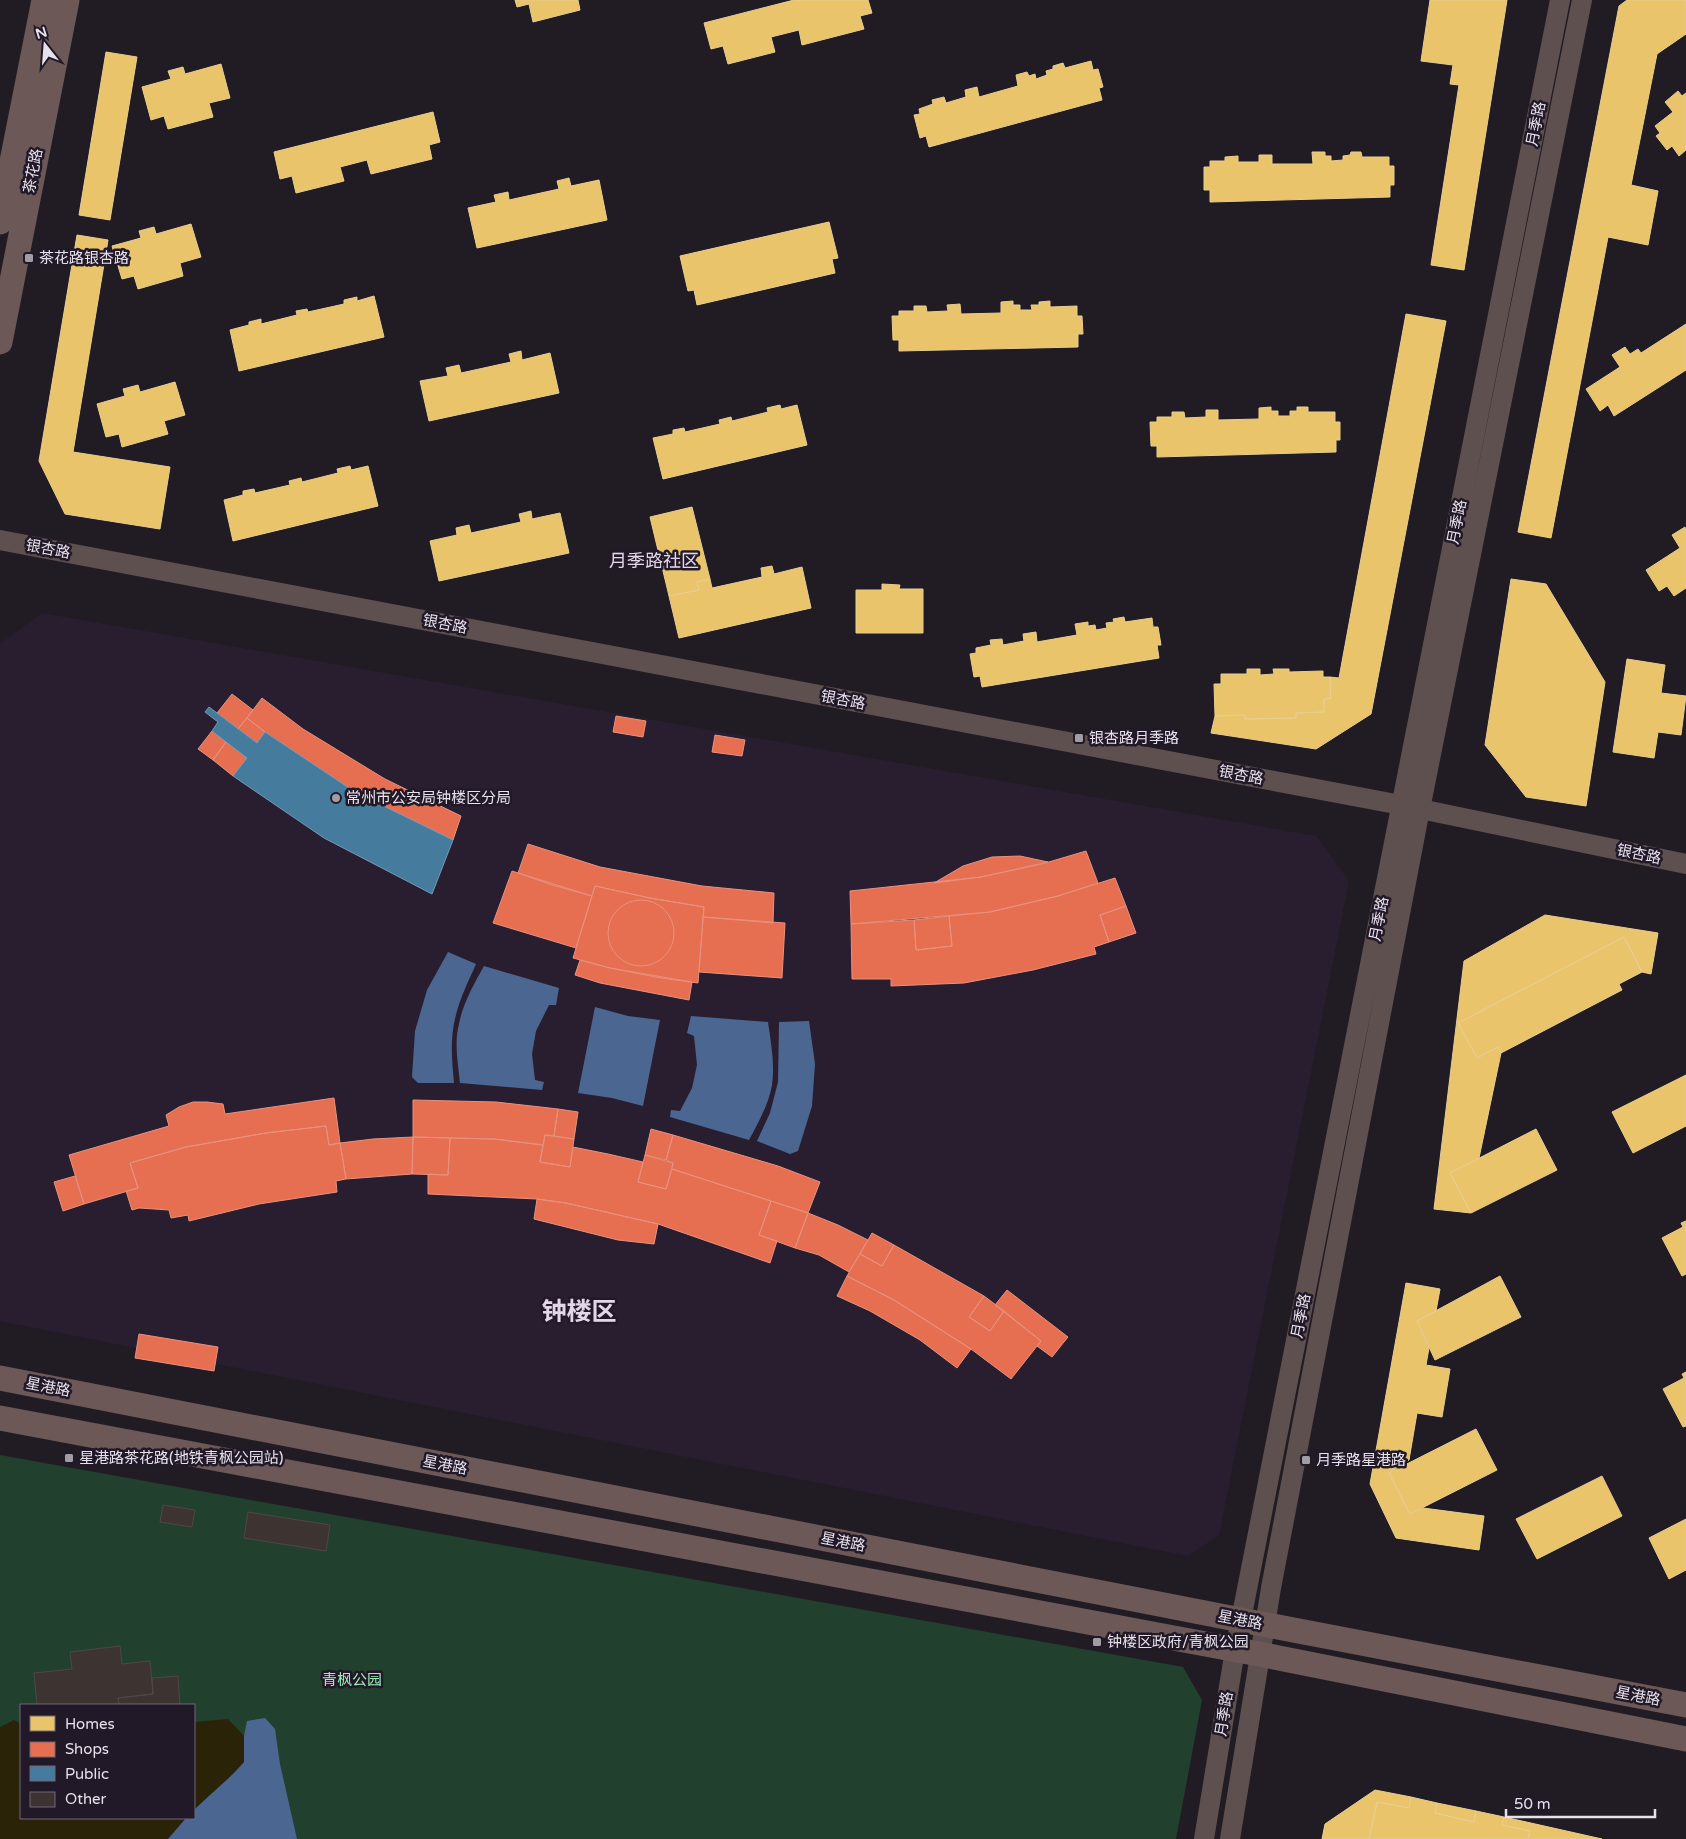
<svg xmlns="http://www.w3.org/2000/svg" width="1686" height="1839" viewBox="0 0 1686 1839" font-family="'Varela Round','Noto Sans SC',sans-serif">
<style>
.built{fill:#291e30}
.green{fill:#22402e;fill-rule:evenodd}
.sand{fill:#2b2307}
.water{fill:#4b6691}
.homes{fill:#e9c46a;stroke:#e8cd91}
.shops{fill:#e76f51;stroke:#e7917f}
.public{fill:#457b9d;stroke:#769ab4}
.building{fill:#3d3432;stroke:#4e4748}
.lines{fill:none;stroke-linecap:round;stroke-linejoin:round}
.minor{stroke:#5e504e;stroke-width:20}
.major{stroke:#6b5857;stroke-width:25}
.poi-dot{fill:#a29ca5;stroke:#221928;stroke-width:2}
.labels{text-anchor:middle;stroke-width:5;stroke-linejoin:round;paint-order:stroke}
.street-label{font-size:15px;fill:#e7e1eb;stroke:#221928}
.poi-label{font-size:15px;fill:#e7e1eb;stroke:#221928;text-anchor:start}
.park-label{font-size:15px;fill:#9aeeb6;stroke:#221928}
.quarter-label{font-size:18px;fill:#e3d6eb;stroke:#221928}
.town-label{font-size:25px;font-weight:bold;fill:#e3d6eb;stroke:#221928}
</style>
<rect width="100%" height="100%" fill="#211c24"/>
<path class="built" d="M42,613L1316,836L1349,881L1219,1535L1188,1556L0,1321V644Z"/>
<path class="green" d="M0,1455L1183,1667L1202,1700L1176,1839H0ZM21,1705H194V1818H21Z"/>
<path class="sand" d="M228,1719L244,1736V1762C229,1779 210,1794 194,1810V1722Z
M14,1720L21,1724V1818H187L168,1839H0V1727Z"/>
<path class="water" d="M448,952L476,964C468,982 459,1000 455,1019C450,1040 452,1062 454,1083H418L412,1077L415,1031L427,990Z
M484,966L559,988L556,1005H549L536,1031L532,1054L535,1080L544,1082L542,1090L460,1083C458,1064 454,1042 459,1024C463,1003 474,984 484,966Z
M595,1007L628,1016L660,1020L643,1106L612,1098L578,1093Z
M691,1016L768,1022C771,1043 775,1064 772,1085C769,1104 758,1123 749,1140L670,1117L671,1110L680,1111L692,1088L697,1065L694,1036L687,1033Z
M809,1021L815,1064L812,1106L798,1151L790,1154L757,1141L770,1113L778,1082L779,1022Z
M265,1718L275,1729L280,1764L297,1839H168L186,1818H194V1810C210,1794 229,1780 244,1762V1736L247,1721Z"/>
<path class="homes" d="M515,0H578L580,10L533,22L529,4L517,7Z
M794,0H868L872,13L860,16L864,29L802,45L799,30L771,37L775,52L728,64L723,46L711,49L704,23Z
M1430,0H1507L1464,270L1431,265L1459,85L1450,84L1453,65L1421,61Z
M1627,0H1686V34L1657,54L1631,185L1658,191L1648,245L1608,237L1551,538L1518,532L1619,6Z
M106,52L137,57L110,220L79,215Z
M1091,61L1093,70L1098,69L1103,87L1099,88L1102,100L929,147L926,136L920,138L914,115L920,114L919,109L933,104L932,100L944,97L946,103L966,97L965,90L977,87L979,97L1018,86L1016,75L1027,72L1029,76L1035,74L1036,79L1047,75L1046,71L1053,69V66L1063,63L1065,68Z
M221,64L230,98L209,103L213,117L168,129L164,116L151,120L142,87L171,79L168,71L183,67L185,74Z
M1678,91L1682,96L1686,93V150L1679,156L1672,146L1667,150L1656,136L1660,133L1655,126L1673,112L1665,102Z
M433,112L440,142L429,145L432,159L371,174L367,160L340,167L344,181L296,193L292,176L280,179L274,152Z
M1312,152H1325V156H1331V161L1343,160V156L1350,155L1351,152H1361L1362,157H1389V166H1394V185H1390V197L1210,202V190H1204V167H1210V161H1225V157L1238,156V162H1259V155H1272V164H1313Z
M569,178L571,186L599,180L607,220L477,248L468,208L496,202L494,195L508,192L509,200L559,189L557,181Z
M829,222L838,258L832,259L835,273L697,305L694,290L688,291L680,256Z
M191,224L201,257L180,263L183,276L138,289L134,276L122,279L112,246L141,238L139,231L154,227L156,234Z
M77,235L108,240L73,452L170,467L160,529L65,514L39,461Z
M374,296L384,337L239,371L230,330L249,325V322L261,319V324L297,315L296,311L307,309L308,312L344,304V300L357,297V301Z
M1013,301V305H1020V310H1032L1031,305H1039V302L1050,301V307L1077,306V316H1082L1083,334H1078V347L899,351V340H893L892,316H899V311H914V306H926L927,312L948,311L947,305L960,304L961,314L1001,313V302Z
M1406,314L1446,321L1371,714L1316,749L1211,733L1215,716L1245,715V719L1296,718V713L1324,712V699L1331,698L1330,677L1339,678Z
M1686,324V370L1614,416L1608,405L1600,411L1586,389L1620,367L1612,355L1625,347L1630,354L1638,349L1641,353Z
M521,351L522,360L550,353L559,393L429,421L420,381L448,376L446,368L459,365L461,373L511,362L509,354Z
M175,382L185,415L164,421L168,434L122,447L119,434L106,437L97,404L125,396L123,389L138,385L140,392Z
M780,405L781,409L797,405L807,445L663,479L653,438L673,434V430L684,428L685,432L720,424L719,420L731,417L732,421L768,412L767,408Z
M1271,407V411H1278V416H1290V411H1297V407H1308V412H1335V422H1340V440H1336V452L1157,457V446H1151L1150,422H1157V417H1172V412H1184L1185,418L1206,417V410H1218V420L1259,419V408Z
M350,466L351,470L368,466L378,506L233,541L224,500L243,495V491L254,489L255,493L290,485L289,481L301,478L302,482L338,473L337,469Z
M692,507L710,579L697,582L699,590L669,596L650,517Z
M531,511L532,519L560,513L569,553L439,581L430,541L457,535L456,528L469,525L471,533L521,522L519,514Z
M1685,527L1686,529V588L1674,596L1667,586L1659,591L1646,570L1680,548L1672,535Z
M772,566L774,574L802,567L811,608L679,638L669,596L699,590L697,582L710,579L712,588L762,577L761,568Z
M1511,579L1546,584L1605,682L1586,806L1526,797L1485,745Z
M882,584L900,585L899,589H923V633H856V590H882Z
M1124,617L1125,622L1152,618L1153,627H1158L1161,645H1157L1159,658L982,687L980,676L974,677L970,654L976,653V648L991,645L990,640L1002,639L1003,645L1024,641L1023,634L1036,632L1037,642L1077,635L1075,624L1088,622V626L1095,625L1096,630L1107,628L1106,623L1114,622L1113,619Z
M1627,659L1665,665L1661,693L1686,696L1681,735L1658,732L1654,758L1613,752Z
M1247,669H1260V675L1274,674L1273,669H1289V672L1323,671V677H1330L1331,698L1324,699V712L1296,713V718L1245,719V715L1215,716L1214,684H1221V674H1247Z
M1545,915L1658,933L1651,974L1642,972L1624,937L1458,1023L1477,1058L1498,1047L1501,1053L1479,1158L1450,1173L1471,1213L1434,1209L1464,961Z
M1624,937L1642,972L1619,984L1622,990L1501,1053L1498,1047L1477,1058L1458,1023Z
M1686,1075V1126L1633,1153L1612,1112Z
M1536,1129L1557,1170L1471,1213L1450,1173Z
M1686,1221V1274L1682,1276L1662,1238L1683,1227L1681,1223Z
M1500,1276L1521,1317L1435,1360L1417,1321Z
M1406,1283L1440,1289L1436,1311L1417,1321L1429,1348L1426,1365L1450,1369L1442,1417L1417,1413L1409,1460L1389,1473L1410,1514L1423,1508L1484,1516L1479,1550L1396,1538L1370,1484Z
M1686,1372V1426L1683,1427L1663,1389L1684,1378L1682,1374Z
M1476,1429L1497,1470L1410,1514L1389,1473Z
M1602,1476L1622,1516L1537,1559L1516,1519Z
M1686,1519V1570L1669,1579L1649,1538Z
M1375,1790L1411,1797L1409,1808L1377,1802L1369,1839H1322L1325,1824Z
M1411,1797L1437,1803L1435,1813L1474,1822L1476,1811L1504,1817L1502,1825L1530,1831L1528,1839H1369L1377,1802L1409,1808Z
M1437,1803L1476,1811L1474,1822L1435,1813Z
M1504,1817L1602,1839H1528L1530,1831L1502,1825Z"/>
<path class="shops" d="M232,694L253,710L238,729L217,713Z
M262,698L303,729L385,779L461,816L453,840L355,792L265,732L247,718Z
M616,716L646,721L643,737L613,732Z
M247,718L265,732L257,743L238,729Z
M212,731L226,742L213,760L198,749Z
M715,735L745,740L742,756L712,752Z
M226,742L247,758L233,776L213,760Z
M528,844L600,867L702,886L774,893L773,923L703,917L704,907L650,898L595,886L592,896L552,885L518,873Z
M1086,851L1098,883L1058,896L990,912L851,924L850,891L981,877L1042,864Z
M1020,856L1048,862L981,877L934,883L963,866L992,857Z
M512,871L592,896L576,948L493,923Z
M1115,878L1126,906L1100,915L1109,942L1094,947L1096,954L1033,970L964,983L891,986V979H852L851,924L914,920L916,950L952,946L949,916L990,912L1058,896Z
M595,886L650,898L704,907L698,983L661,978L610,968L573,958Z
M608 933a33 33 0 1 1 66 0a33 33 0 1 1-66 0Z
M1126,906L1136,933L1109,942L1100,915Z
M949,916L952,946L916,950L914,920Z
M703,917L785,923L782,978L699,972Z
M580,960L610,968L692,982L689,1000L600,983L575,975Z
M334,1098L340,1143L329,1145L326,1126L266,1133L186,1147L130,1163L138,1188L84,1204L69,1155L169,1126L166,1115L179,1107L193,1102H207L223,1104L225,1114Z
M413,1100L496,1102L558,1109L554,1136L545,1135L543,1145L494,1139L413,1137Z
M558,1109L578,1112L574,1139L554,1136Z
M326,1126L329,1145L340,1143L346,1179L336,1181L337,1192L259,1204L189,1221L188,1215L171,1218L169,1210L139,1208L132,1210L126,1191L138,1188L130,1163L186,1147L266,1133Z
M651,1129L673,1135L666,1160L645,1155Z
M545,1135L574,1139L570,1167L540,1162Z
M673,1135L778,1166L820,1182L808,1213L672,1169L673,1163L666,1160Z
M413,1137L450,1138L448,1175L412,1174Z
M413,1137L412,1174L346,1179L340,1143L373,1139Z
M450,1138L494,1139L543,1145L540,1162L570,1167L573,1147L608,1154L643,1162L638,1182L666,1189L672,1169L771,1201L759,1235L777,1241L770,1263L658,1224L566,1203L537,1199L428,1194V1174L448,1175Z
M645,1155L673,1163L666,1189L638,1182Z
M75,1176L84,1204L63,1211L54,1182Z
M537,1199L566,1203L658,1224L654,1244L618,1240L534,1219Z
M771,1201L808,1213L795,1248L759,1235Z
M808,1213L838,1225L868,1240L849,1272L819,1255L795,1248Z
M872,1233L894,1245L882,1266L860,1254Z
M894,1245L984,1296L969,1317L990,1331L1004,1311L1041,1341L1011,1379L971,1349L894,1300L847,1276L860,1254L882,1266Z
M847,1276L894,1300L971,1349L957,1368L920,1340L870,1311L837,1296Z
M1007,1290L1068,1337L1052,1357L1037,1346L1041,1341L995,1305Z
M984,1296L1004,1311L990,1331L969,1317Z
M139,1334L218,1347L214,1371L135,1358Z"/>
<path class="public" d="M209,707L257,743L265,732L355,792L453,840L432,894L324,838L233,776L247,758L212,731L218,722L205,712Z"/>
<path class="building" d="M163,1505L195,1510L192,1527L160,1522Z
M248,1512L330,1525L326,1551L244,1538Z
M120,1646L122,1664L150,1661L153,1694L118,1698L119,1705H37L34,1673L72,1669L70,1652Z
M178,1676L180,1705H119L118,1698L153,1694L152,1678Z"/>
<g class="lines">
<path class="minor" d="M0,540L1401,805L1686,864
M1204,1839L1235,1650L1560,0
M1230,1839L1271,1588L1420,809L1582,0"/>
<path class="major" d="M0,222L44,0
M0,342L67,0
M0,1378L1241,1620L1686,1705
M0,1418L1259,1654L1686,1739"/>
</g>
<g class="poi-dot">
<rect x="24" y="253" width="10" height="10" rx="2.5"/>
<rect x="1074" y="733" width="10" height="10" rx="2.5"/>
<circle cx="336" cy="798" r="5"/>
<rect x="64" y="1453" width="10" height="10" rx="2.5"/>
<rect x="1301" y="1455" width="10" height="10" rx="2.5"/>
<rect x="1092" y="1637" width="10" height="10" rx="2.5"/>
</g>
<g class="labels">
<g class="street-label">
<text transform="translate(1536 124) rotate(-79)" y="5">月季路</text>
<text transform="translate(33 171) rotate(-79)" y="5">茶花路</text>
<text transform="translate(1457 522) rotate(-79)" y="5">月季路</text>
<text transform="translate(48 549) rotate(11)" y="5">银杏路</text>
<text transform="translate(445 624) rotate(11)" y="5">银杏路</text>
<text transform="translate(843 700) rotate(11)" y="5">银杏路</text>
<text transform="translate(1241 775) rotate(11)" y="5">银杏路</text>
<text transform="translate(1639 854) rotate(12)" y="5">银杏路</text>
<text transform="translate(1379 919) rotate(-79)" y="5">月季路</text>
<text transform="translate(1301 1316) rotate(-79)" y="5">月季路</text>
<text transform="translate(48 1387) rotate(11)" y="5">星港路</text>
<text transform="translate(445 1465) rotate(11)" y="5">星港路</text>
<text transform="translate(843 1542) rotate(11)" y="5">星港路</text>
<text transform="translate(1240 1620) rotate(11)" y="5">星港路</text>
<text transform="translate(1638 1696) rotate(11)" y="5">星港路</text>
<text transform="translate(1224 1714) rotate(-81)" y="5">月季路</text>
</g>
<g class="poi-label">
<text x="39" y="263">茶花路银杏路</text>
<text x="1089" y="743">银杏路月季路</text>
<text x="346" y="803">常州市公安局钟楼区分局</text>
<text x="79" y="1463">星港路茶花路(地铁青枫公园站)</text>
<text x="1316" y="1465">月季路星港路</text>
<text x="1107" y="1647">钟楼区政府/青枫公园</text>
</g>
<g class="park-label">
<text x="352" y="1685">青枫公园</text>
</g>
<g class="quarter-label">
<text x="654" y="567">月季路社区</text>
</g>
<g class="town-label">
<text x="579" y="1320">钟楼区</text>
</g>
</g>
<rect x="20" y="1704" width="175" height="115" fill="#221928" stroke="#716976"/>
<rect x="30" y="1716" width="25" height="15" fill="#e9c46a" stroke="#716976"/>
<text x="65" y="1729" font-size="15" fill="#e7e1eb">Homes</text>
<rect x="30" y="1742" width="25" height="15" fill="#e76f51" stroke="#716976"/>
<text x="65" y="1754" font-size="15" fill="#e7e1eb">Shops</text>
<rect x="30" y="1766" width="25" height="15" fill="#457b9d" stroke="#716976"/>
<text x="65" y="1779" font-size="15" fill="#e7e1eb">Public</text>
<rect x="30" y="1792" width="25" height="15" fill="#3d3432" stroke="#716976"/>
<text x="65" y="1804" font-size="15" fill="#e7e1eb">Other</text>
<g transform="translate(45 45) rotate(343)" stroke="#221928" stroke-width="4" paint-order="stroke">
<path d="M0-4L9 19L0 12L-9 19Z" fill="#e7e1eb"/>
<text y="-8" font-size="14" font-weight="bold" text-anchor="middle" fill="#e7e1eb">N</text>
</g>
<path d="M1506 1809v8h149v-8" fill="none" stroke="#e7e1eb" stroke-width="2.5"/>
<text x="1514" y="1809" font-size="15" fill="#e7e1eb" stroke="#221928" stroke-width="4" paint-order="stroke">50 m</text>
</svg>
